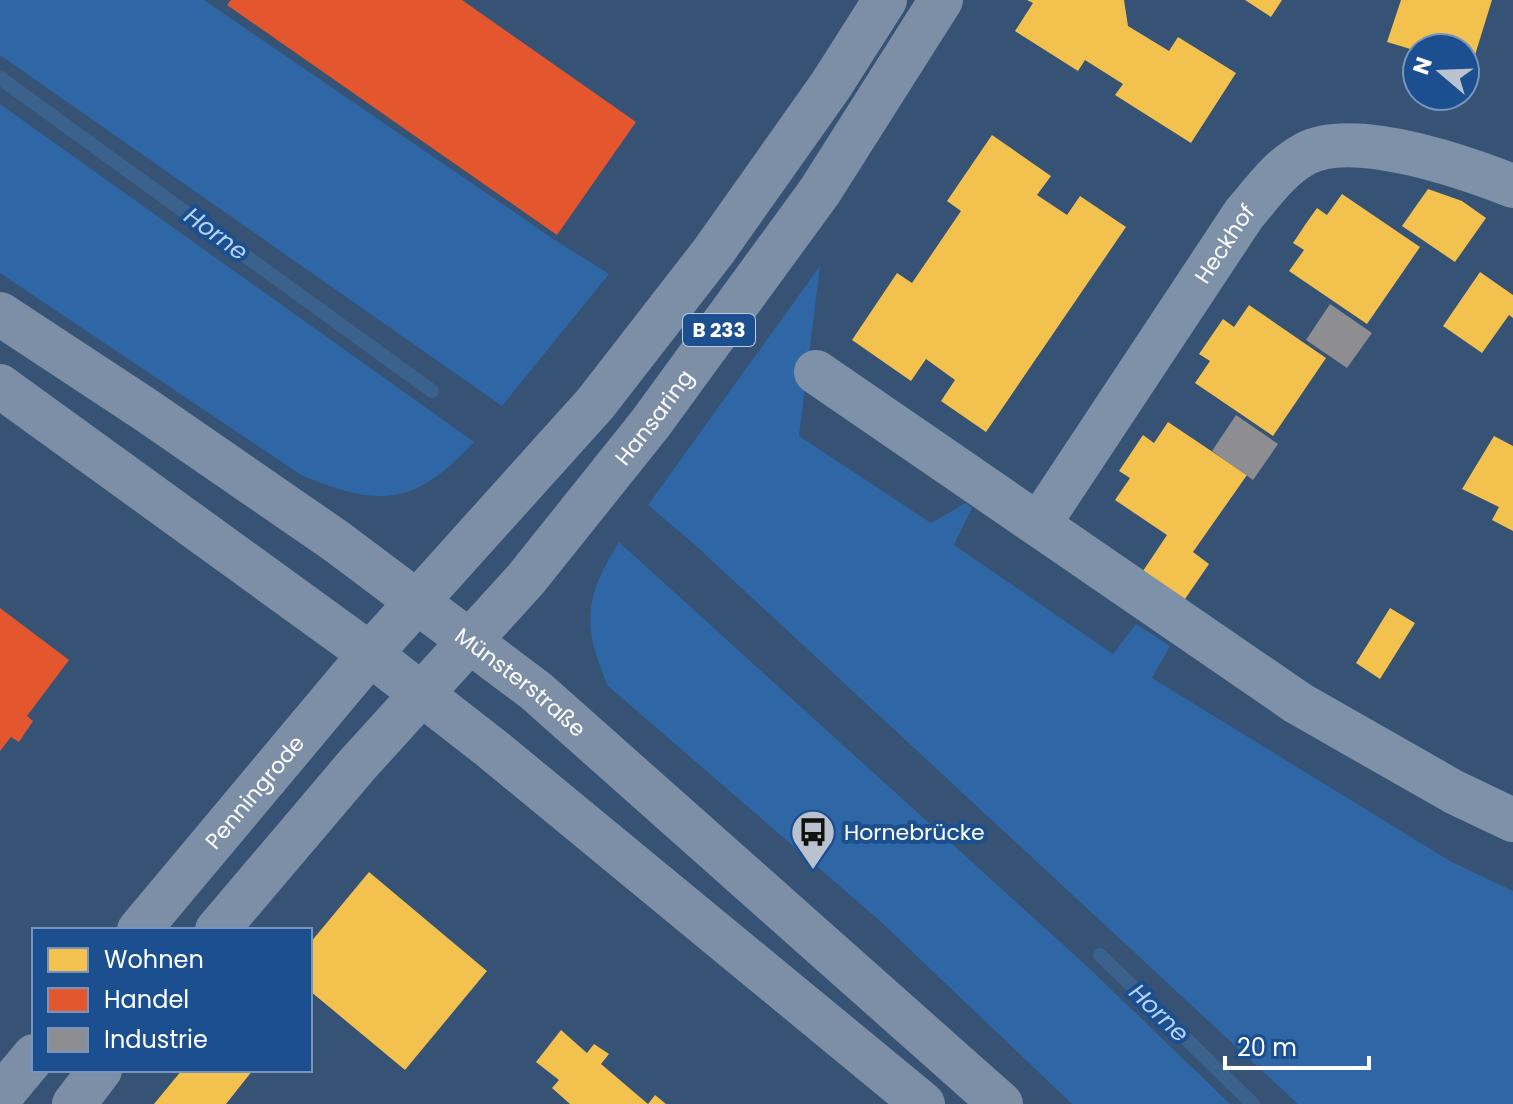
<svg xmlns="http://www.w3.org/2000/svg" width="1513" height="1104" viewBox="0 0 1513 1104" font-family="Poppins,sans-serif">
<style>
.green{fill:#2f66a5}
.homes{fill:#f2c14e}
.shops{fill:#e4572e}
.industry{fill:#8d8d92}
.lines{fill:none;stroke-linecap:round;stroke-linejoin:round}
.stream{stroke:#3b618d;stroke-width:14}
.minor{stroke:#7d92a8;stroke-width:44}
.major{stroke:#7d8ea7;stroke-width:44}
.labels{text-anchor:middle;stroke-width:8;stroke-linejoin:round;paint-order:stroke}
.shield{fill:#1b4f8f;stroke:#bbcadd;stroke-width:2}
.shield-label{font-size:20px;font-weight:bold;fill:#fff}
.street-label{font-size:22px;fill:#fff;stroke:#1b4f8f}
.poi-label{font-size:22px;fill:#fff;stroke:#1b4f8f;text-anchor:start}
.water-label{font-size:24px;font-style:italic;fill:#b5d3f5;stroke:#1b4f8f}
</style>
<rect width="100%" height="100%" fill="#365274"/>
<path class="green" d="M0,0H204L555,240L609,274L502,406L0,55Z
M0,104L474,442C415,506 379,508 301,475L0,273Z
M820,266L799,436L931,523L966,503L972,508L954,545L1113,654L1136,624L1170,646L1152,678L1450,861L1513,891V1104H1298L695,545L648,505Z
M619,542L1090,969L1230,1104H1072L880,921L608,686C582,626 584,598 619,542Z"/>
<path class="homes" d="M1027,0H1124L1128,26L1169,51L1178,37L1236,73L1191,143L1115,95L1123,84L1085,60L1078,71L1015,31L1033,3Z
M1245,0H1282L1271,17Z
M1401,0H1492L1471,68L1465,66V48H1417V51L1387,42Z
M992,135L1051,176L1037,195L1067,215L1080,196L1126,227L986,432L941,401L955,380L926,359L911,381L852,340L897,273L912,283L961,211L947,201Z
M1428,189L1462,201L1486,218L1455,262L1402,226Z
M1342,194L1420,247L1367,324L1289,271L1304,250L1293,243L1305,225L1317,208L1327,215Z
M1480,272L1513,295V318L1509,315L1482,353L1443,326Z
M1249,305L1326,358L1273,436L1195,383L1210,361L1199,354L1223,319L1234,327Z
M1168,422L1247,475L1193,552L1209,564L1185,599L1143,571L1167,535L1115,500L1130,478L1119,471L1143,435L1154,443Z
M1494,436L1513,446V531L1492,520L1499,507L1462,489Z
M1390,608L1415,623L1380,679L1356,663Z
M369,872L487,971L405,1070L310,991V943Z
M561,1030L587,1053L594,1044L609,1054L601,1064L648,1104L655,1095L666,1104H570L552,1088L559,1080L536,1062Z
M182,1070H253L226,1104H154Z"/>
<path class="shops" d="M231,0H462L636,122L557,235L227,5Z
M0,608L69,660L27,716L33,721L19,742L11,737L0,751Z"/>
<path class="industry" d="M1330,304L1372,333L1347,368L1306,340Z
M1236,415L1278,444L1253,480L1212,451Z"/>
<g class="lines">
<path class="stream" d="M0,78L432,391
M1100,955L1253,1104"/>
<g class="minor">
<path d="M816,372L1298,703L1454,792L1513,820"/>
<path id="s1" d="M1039,524L1244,214C1263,192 1279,168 1305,154C1353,128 1464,167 1513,186"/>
</g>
<g class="major">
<path id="s2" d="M0,314L146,410L336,541L536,691L1001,1104"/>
<path d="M0,386L370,654L491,748L923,1104"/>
<path id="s3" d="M139,930L370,654L595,404L713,252L831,85L885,0"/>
<path id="s4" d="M217,930L357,765L526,579L650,424L820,191L941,0"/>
<path d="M0,1097L34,1056"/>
<path d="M74,1104L100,1070"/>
</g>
</g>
<defs>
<g id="bus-pin" transform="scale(2.3)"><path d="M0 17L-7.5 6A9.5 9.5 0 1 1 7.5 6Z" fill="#b9c2ce" stroke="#1b4f8f"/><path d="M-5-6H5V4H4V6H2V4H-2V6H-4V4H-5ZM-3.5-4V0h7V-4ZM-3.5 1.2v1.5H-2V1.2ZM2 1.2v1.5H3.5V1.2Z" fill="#111"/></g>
</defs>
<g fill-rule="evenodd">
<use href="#bus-pin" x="813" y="832"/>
</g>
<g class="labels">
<rect class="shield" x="683" y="314" width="72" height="32" rx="6"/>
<g class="shield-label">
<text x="719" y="337">B 233</text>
</g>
<g class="street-label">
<text dy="8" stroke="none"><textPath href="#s1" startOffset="336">Heckhof</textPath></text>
<text dy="8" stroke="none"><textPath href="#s4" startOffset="674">Hansaring</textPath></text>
<text dy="8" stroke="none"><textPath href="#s2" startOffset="638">Münsterstraße</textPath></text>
<text dy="8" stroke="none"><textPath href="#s3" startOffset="180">Penningrode</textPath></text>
</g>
<g class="poi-label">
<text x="844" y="840">Hornebrücke</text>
</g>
<g class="water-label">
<text transform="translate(216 234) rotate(36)" y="8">Horne</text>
<text transform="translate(1159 1013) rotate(44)" y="8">Horne</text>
</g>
</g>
<rect x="32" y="928" width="280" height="144" fill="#1b4f8f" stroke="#7695bc" stroke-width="2"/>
<rect x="48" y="948" width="40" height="24" fill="#f2c14e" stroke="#7695bc" stroke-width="2"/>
<text x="104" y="968" font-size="24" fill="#ffffff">Wohnen</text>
<rect x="48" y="988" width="40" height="24" fill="#e4572e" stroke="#7695bc" stroke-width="2"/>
<text x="104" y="1008" font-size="24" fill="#ffffff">Handel</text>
<rect x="48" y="1028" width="40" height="24" fill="#8d8d92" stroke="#7695bc" stroke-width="2"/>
<text x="104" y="1048" font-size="24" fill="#ffffff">Industrie</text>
<g transform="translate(1441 72) rotate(289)"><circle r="38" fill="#1b4f8f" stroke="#7695bc" stroke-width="2"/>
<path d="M0-6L14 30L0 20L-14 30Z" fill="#b9c2ce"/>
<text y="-12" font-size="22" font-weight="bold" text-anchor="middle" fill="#ffffff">N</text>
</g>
<path d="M1225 1056v12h144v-12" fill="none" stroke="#ffffff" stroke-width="4"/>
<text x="1237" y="1056" font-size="24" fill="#ffffff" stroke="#1b4f8f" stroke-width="6" paint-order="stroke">20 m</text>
</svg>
